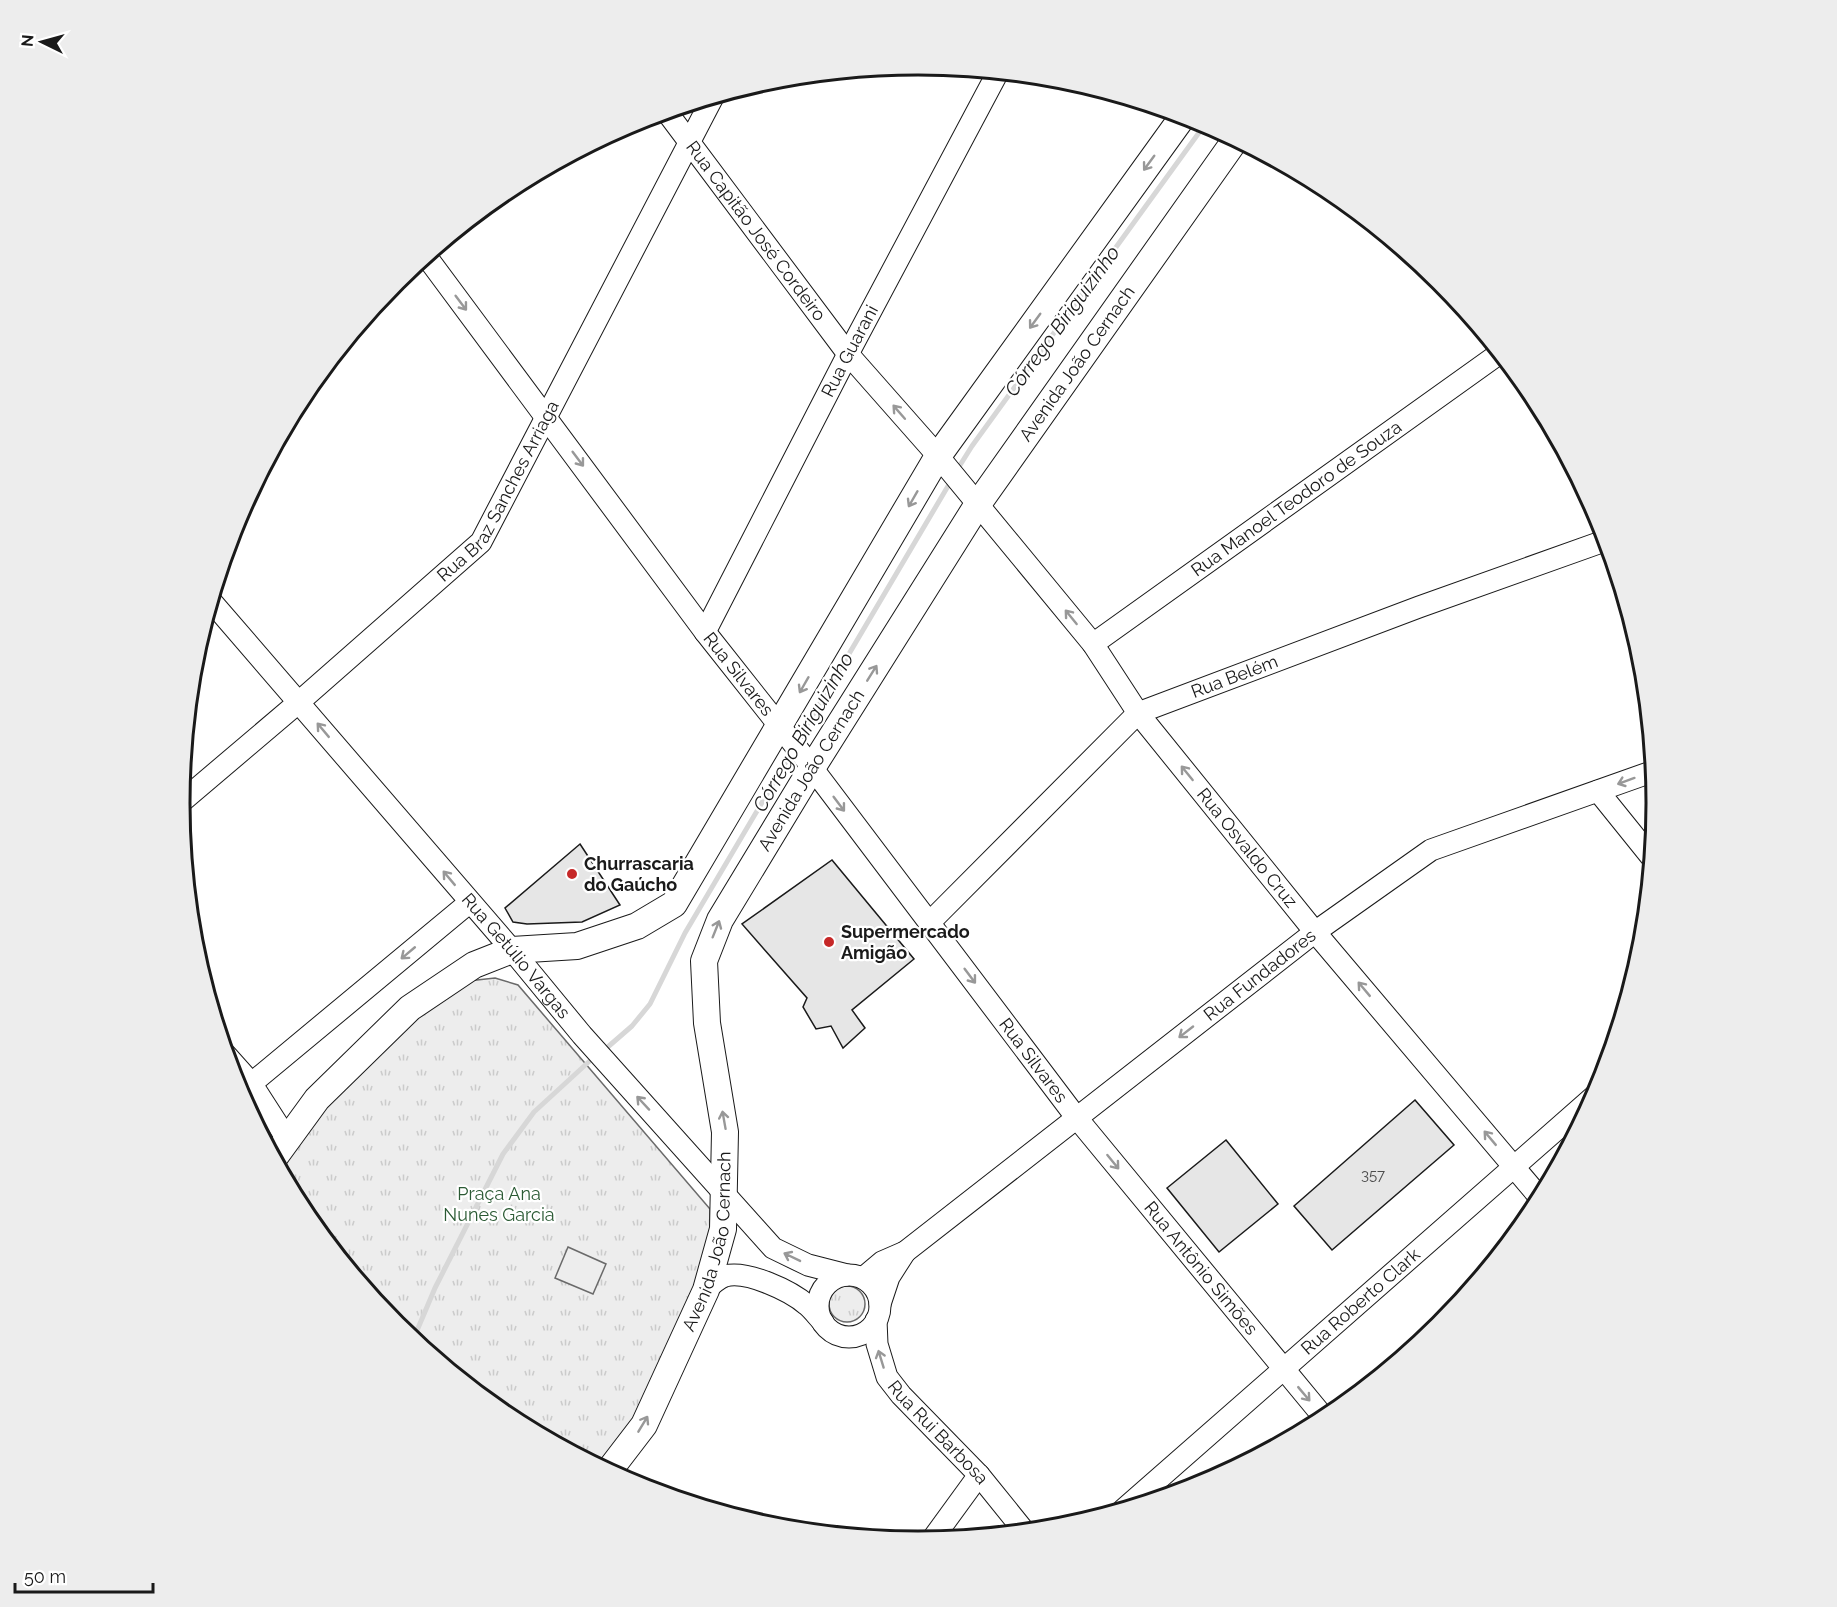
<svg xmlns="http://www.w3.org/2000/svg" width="1837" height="1607" viewBox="0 0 1837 1607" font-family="Raleway,sans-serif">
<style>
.park{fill:url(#park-tufts);stroke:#6a6a6a;stroke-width:1.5}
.built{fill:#ededed;stroke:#6a6a6a;stroke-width:1.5}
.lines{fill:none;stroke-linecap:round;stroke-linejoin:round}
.stream{stroke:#d7d7d7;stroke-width:5}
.building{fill:#e6e6e6;stroke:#1a1a1a;stroke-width:1.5}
.minor-casing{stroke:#1a1a1a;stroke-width:23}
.major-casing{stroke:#1a1a1a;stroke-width:28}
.minor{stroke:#fff;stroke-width:21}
.major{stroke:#fff;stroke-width:26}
.oneway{stroke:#989898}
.poi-dot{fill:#c62828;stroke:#fff;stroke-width:2}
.labels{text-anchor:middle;stroke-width:4.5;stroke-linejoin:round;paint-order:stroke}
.number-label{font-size:15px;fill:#4d4d4d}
.street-label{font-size:18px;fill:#1a1a1a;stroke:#fff}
.poi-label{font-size:18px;font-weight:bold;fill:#1a1a1a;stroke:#fff;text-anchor:start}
.park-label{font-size:18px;fill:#2b5a34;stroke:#fff}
.water-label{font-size:20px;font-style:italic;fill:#1a1a1a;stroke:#fff}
.rim{fill:none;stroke:#1a1a1a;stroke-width:3}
</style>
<defs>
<pattern id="park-tufts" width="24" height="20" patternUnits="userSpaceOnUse" patternTransform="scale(1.5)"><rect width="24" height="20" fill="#ededed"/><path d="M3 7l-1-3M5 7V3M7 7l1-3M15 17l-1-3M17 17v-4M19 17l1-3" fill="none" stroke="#cbcbcb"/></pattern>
</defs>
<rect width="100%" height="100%" fill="#fff"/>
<path class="park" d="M495,978L518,985L710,1209V1239L700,1277L627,1431L600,1467L508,1418L396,1326L304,1214L279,1166L310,1118L390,1037L468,981Z
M829 1304a18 18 0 1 1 36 0a18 18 0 1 1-36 0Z"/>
<path class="built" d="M568,1247L606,1264L593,1294L555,1278Z"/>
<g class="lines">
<path class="stream" d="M957,470L972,446L1206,123
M797,742L951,481
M602,1052L632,1026L650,1004L685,933L793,750
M413,1340L435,1288L503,1154L534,1112L594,1057"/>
</g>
<path class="building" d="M580,844L620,905L582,922L527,924L513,922L505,908Z
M832,860L914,959L852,1010L865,1028L843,1048L831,1026L816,1029L803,1007L807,998L742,924Z
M1415,1100L1454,1145L1332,1250L1294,1206Z
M1226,1140L1278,1204L1219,1252L1167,1188Z"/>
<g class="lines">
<g class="minor-casing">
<g id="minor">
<path id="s1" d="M666,111L848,354L938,456L1093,644L1138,713L1315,932L1541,1199"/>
<path id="s2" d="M426,256L705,632L804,757L1076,1117L1326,1420"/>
<path id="s3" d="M211,601L512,950L582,1035L773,1248L808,1265L847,1275"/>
<path id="s4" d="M705,632L848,354L998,72"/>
<path id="s5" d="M1093,644L1500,353"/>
<path d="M1598,791L1652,858"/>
<path id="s6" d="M180,803L299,702L481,542L713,97"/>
<path id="s7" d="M930,922L1138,713L1419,607L1607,540"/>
<path d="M226,1055L251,1083L287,1139"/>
<path d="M240,1093L470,902"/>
<circle cx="849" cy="1306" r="31"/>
<path id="s8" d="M863,1278L882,1262L905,1252L1315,932L1431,850L1654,771"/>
<path d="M706,1290C712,1284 717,1279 725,1276C747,1270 791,1291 807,1305C813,1310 818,1317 823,1322"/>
<path d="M880,1304L889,1277L905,1252"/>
<path id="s9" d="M876,1320L877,1344L887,1377L901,1395L979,1475L1025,1532"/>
<path id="s10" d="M1123,1510L1598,1093"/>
<path d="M931,1541L979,1475"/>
</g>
</g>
<g class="major-casing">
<g id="major">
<path d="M274,1158L317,1099L410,1008L474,965L512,950L577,946L637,926L674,904L938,456L1184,115"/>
<path id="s11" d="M608,1472L644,1425L706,1290L723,1229L725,1132L707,1023L704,961L720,920L812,768L978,504L1236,139"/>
</g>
</g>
<use href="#minor" class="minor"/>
<use href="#major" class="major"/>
</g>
<defs><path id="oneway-shaft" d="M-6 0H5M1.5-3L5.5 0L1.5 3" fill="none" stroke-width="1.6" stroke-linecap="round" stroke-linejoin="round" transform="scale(1.5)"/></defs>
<g class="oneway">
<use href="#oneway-shaft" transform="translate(1149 163) rotate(126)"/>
<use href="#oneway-shaft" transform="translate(461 303) rotate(53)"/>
<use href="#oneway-shaft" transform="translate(1035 321) rotate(126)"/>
<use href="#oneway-shaft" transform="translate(899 412) rotate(-131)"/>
<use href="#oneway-shaft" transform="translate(578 459) rotate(53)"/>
<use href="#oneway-shaft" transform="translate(913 499) rotate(120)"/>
<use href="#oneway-shaft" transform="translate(1071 617) rotate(-129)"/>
<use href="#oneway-shaft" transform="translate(872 673) rotate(-58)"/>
<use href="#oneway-shaft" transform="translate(804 685) rotate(120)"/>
<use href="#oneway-shaft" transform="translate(323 730) rotate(-130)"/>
<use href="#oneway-shaft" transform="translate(1187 773) rotate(-129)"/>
<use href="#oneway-shaft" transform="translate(1626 781) rotate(160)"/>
<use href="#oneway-shaft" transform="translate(839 804) rotate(53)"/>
<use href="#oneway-shaft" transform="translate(449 878) rotate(-130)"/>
<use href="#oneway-shaft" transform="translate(716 929) rotate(-68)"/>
<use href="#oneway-shaft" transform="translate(408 953) rotate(140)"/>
<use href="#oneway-shaft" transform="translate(970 976) rotate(53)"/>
<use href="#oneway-shaft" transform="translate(1364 989) rotate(-130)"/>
<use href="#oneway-shaft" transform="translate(1186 1032) rotate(142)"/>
<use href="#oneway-shaft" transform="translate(643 1103) rotate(-133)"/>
<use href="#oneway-shaft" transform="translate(724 1120) rotate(-100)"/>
<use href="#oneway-shaft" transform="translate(1490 1138) rotate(-130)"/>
<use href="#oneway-shaft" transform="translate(1113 1162) rotate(51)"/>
<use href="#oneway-shaft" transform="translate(792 1257) rotate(-154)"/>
<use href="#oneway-shaft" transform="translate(881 1359) rotate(-107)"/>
<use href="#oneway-shaft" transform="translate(1304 1394) rotate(50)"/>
<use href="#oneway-shaft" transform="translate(643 1424) rotate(-59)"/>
</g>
<g class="poi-dot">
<circle cx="572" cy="874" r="6"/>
<circle cx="829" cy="942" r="6"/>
</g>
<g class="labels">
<g class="number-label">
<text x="1373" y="1180">357</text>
</g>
<g class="street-label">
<text dy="6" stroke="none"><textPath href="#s1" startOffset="150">Rua Capitão José Cordeiro</textPath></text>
<text dy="6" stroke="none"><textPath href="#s4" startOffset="316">Rua Guarani</textPath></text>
<text dy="6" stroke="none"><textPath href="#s11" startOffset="1246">Avenida João Cernach</textPath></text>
<text dy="6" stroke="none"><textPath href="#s6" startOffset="450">Rua Braz Sanches Arriaga</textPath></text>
<text dy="6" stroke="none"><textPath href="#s5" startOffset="250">Rua Manoel Teodoro de Souza</textPath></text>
<text dy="6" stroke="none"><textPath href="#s2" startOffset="522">Rua Silvares</textPath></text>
<text dy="6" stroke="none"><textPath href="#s7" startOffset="398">Rua Belém</textPath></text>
<text dy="6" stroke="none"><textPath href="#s11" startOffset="760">Avenida João Cernach</textPath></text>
<text dy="6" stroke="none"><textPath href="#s1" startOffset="939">Rua Osvaldo Cruz</textPath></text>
<text dy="6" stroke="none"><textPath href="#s3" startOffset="468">Rua Getúlio Vargas</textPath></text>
<text dy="6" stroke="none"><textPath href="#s8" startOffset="500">Rua Fundadores</textPath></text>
<text dy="6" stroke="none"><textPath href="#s2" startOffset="1008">Rua Silvares</textPath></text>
<text dy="6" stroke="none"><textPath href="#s11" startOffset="256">Avenida João Cernach</textPath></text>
<text dy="6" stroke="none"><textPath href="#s2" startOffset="1275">Rua Antônio Simões</textPath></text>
<text dy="6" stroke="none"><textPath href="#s10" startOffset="316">Rua Roberto Clark</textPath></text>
<text dy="6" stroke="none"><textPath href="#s9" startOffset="134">Rua Rui Barbosa</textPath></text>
</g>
<g class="poi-label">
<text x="584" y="870">Churrascaria<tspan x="584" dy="21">do Gaúcho</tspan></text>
<text x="841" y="938">Supermercado<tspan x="841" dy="21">Amigão</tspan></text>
</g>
<g class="park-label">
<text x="499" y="1200">Praça Ana<tspan x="499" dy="21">Nunes Garcia</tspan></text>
</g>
<g class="water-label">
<text transform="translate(1062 321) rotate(-54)" y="7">Córrego Biriguizinho</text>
<text transform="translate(803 732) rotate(-60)" y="7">Córrego Biriguizinho</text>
</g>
</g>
<path d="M0 0H1837V1607H0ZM190 803a728 728 0 1 1 1456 0a728 728 0 1 1-1456 0Z" fill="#ededed" fill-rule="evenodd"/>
<path class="rim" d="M190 803a728 728 0 1 1 1456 0a728 728 0 1 1-1456 0Z"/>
<g transform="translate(42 42) rotate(275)" stroke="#ffffff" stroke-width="4.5" paint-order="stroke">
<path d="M0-4.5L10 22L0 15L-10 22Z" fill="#1a1a1a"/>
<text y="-9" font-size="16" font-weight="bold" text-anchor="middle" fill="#1a1a1a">N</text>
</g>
<path d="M15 1583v9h138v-9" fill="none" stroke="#1a1a1a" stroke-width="3"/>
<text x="24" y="1583" font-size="18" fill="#1a1a1a" stroke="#ffffff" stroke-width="4.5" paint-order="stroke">50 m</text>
</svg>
